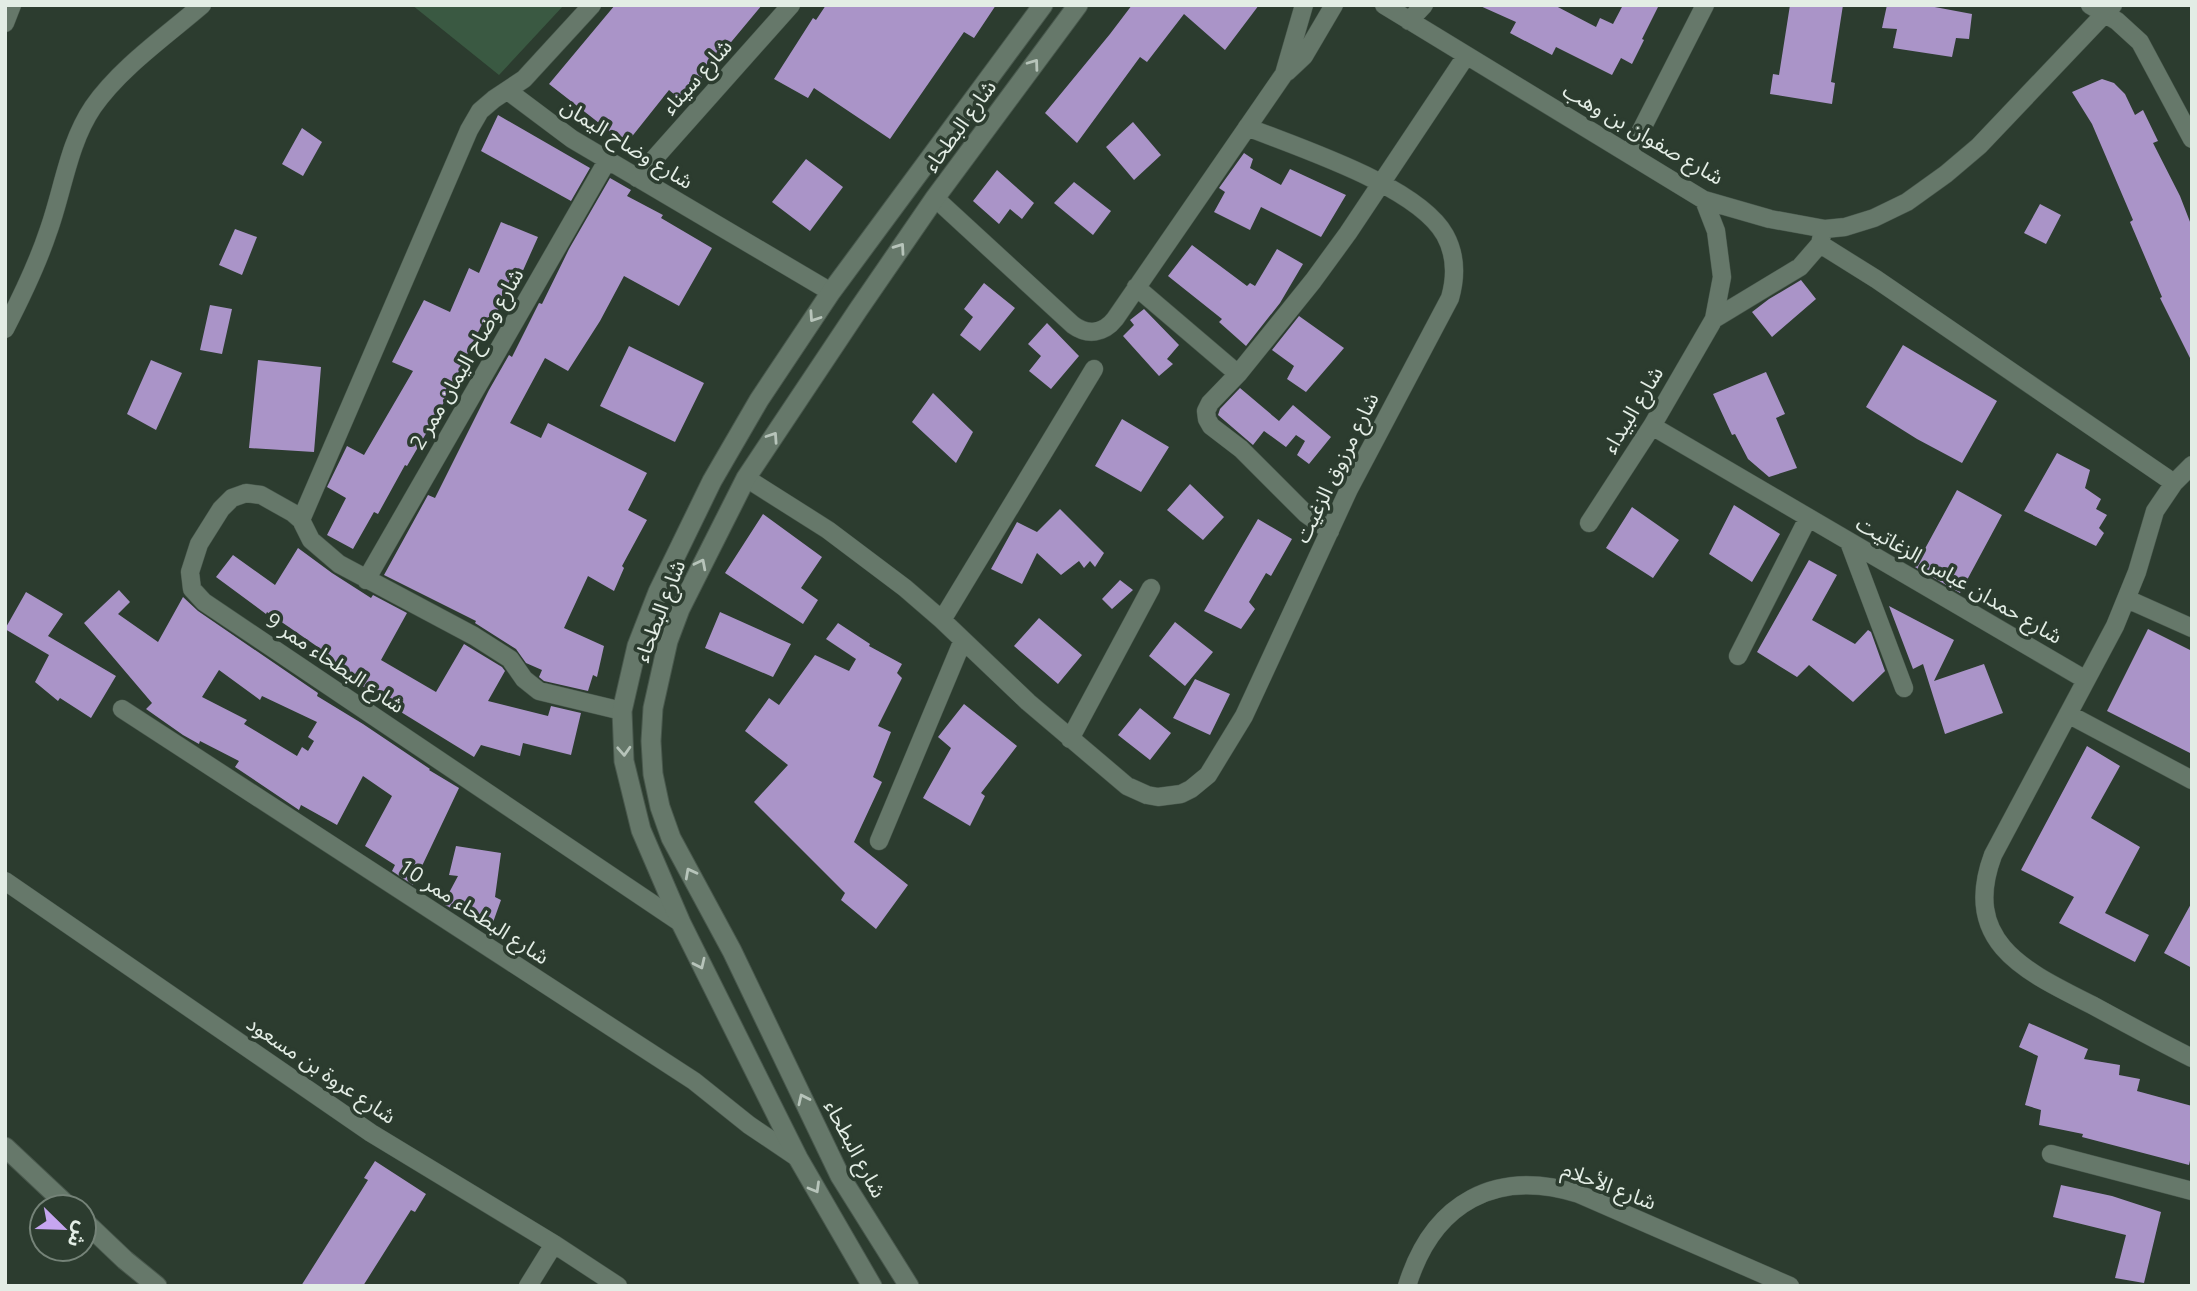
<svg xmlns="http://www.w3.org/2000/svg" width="2197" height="1291" viewBox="0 0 2197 1291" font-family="'Open Sans','Noto Sans Arabic',sans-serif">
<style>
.green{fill:#3a5942}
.building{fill:#aa94c8;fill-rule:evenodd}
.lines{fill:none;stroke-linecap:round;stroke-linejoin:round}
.minor-casing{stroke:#49584d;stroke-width:19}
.tertiary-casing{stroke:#49584d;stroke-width:21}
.minor{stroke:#66786a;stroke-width:18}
.tertiary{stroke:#66786a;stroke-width:19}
.oneway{stroke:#b7c4ba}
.labels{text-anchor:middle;stroke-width:7;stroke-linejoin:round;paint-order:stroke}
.street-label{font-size:21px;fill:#e3ede5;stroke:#2c3c2f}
</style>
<rect width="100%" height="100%" fill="#2c3c2f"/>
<path class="green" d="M412,5H564L499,75Z"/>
<path class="building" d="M615,5H762L682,101L669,90L626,144L549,84Z
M826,5H996L974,38L964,32L890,139L814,88L808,98L774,79L813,18L816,20Z
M1132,5H1259L1225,50L1184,14L1147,62L1140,57L1077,143L1045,113L1110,34Z
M1478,5H1554L1596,27L1600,18L1613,24L1623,5H1659L1642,39L1644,40L1632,64L1621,58L1612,75L1556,47L1552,55L1510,33L1516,22Z
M1790,5H1843L1831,82L1835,83L1832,104L1770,94L1773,74L1779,75Z
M1887,5H1924L1972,14L1969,39L1956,38L1952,57L1893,48L1897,29L1882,28Z
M2102,79L2114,83L2125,94L2135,115L2143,110L2158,141L2153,143L2180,196L2192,227V362L2160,298L2162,297L2130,222L2133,220L2092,124L2072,92Z
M498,115L590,168L571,201L481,151Z
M1133,122L1161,155L1134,180L1106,147Z
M302,128L322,142L303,176L282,164Z
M1244,153L1253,159L1250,168L1281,185L1290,169L1346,195L1321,237L1261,207L1250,230L1214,212L1225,192L1219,188Z
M806,159L843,187L810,231L772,202Z
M997,170L1034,203L1022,219L1010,209L999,224L973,201Z
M610,178L631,190L627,196L663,215L661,218L712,248L679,306L624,276L600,321L568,371L545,358L510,423L541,438L548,423L647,473L628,510L647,520L622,566L624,568L614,591L588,576L564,628L604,646L597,677L593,675L588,691L544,681L539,677L542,670L526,663L516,649L475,623L476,621L384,575L428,495L435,498L489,390L509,355L512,357L539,303L542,304L569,249Z
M1074,182L1111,211L1093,235L1054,203Z
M2040,204L2061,215L2046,244L2024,233Z
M501,222L538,237L521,275L515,273L493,321L485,318L441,408L407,466L405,465L378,514L374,512L353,549L327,535L346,498L327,487L347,446L364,455L413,371L392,362L424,300L450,312L469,268L479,273Z
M235,229L257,237L242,275L219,265Z
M1192,245L1247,286L1250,283L1255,286L1277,249L1303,264L1280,303L1246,346L1219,322L1222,319L1168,276Z
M1801,280L1816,299L1772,337L1752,312L1769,299Z
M984,283L1015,308L980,351L960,335L973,317L964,309Z
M210,305L232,309L222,354L200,350Z
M1144,309L1179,345L1167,359L1173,364L1159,376L1123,336L1134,325L1130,320Z
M1299,316L1344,348L1306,392L1287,379L1294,366L1272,350Z
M1047,323L1079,356L1051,389L1029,371L1041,356L1028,344Z
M1903,345L1997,401L1962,463L1917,439L1866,407Z
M629,346L704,383L675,442L600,406Z
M151,360L182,373L156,430L127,414Z
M258,360L321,367L314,452L249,448Z
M1766,372L1785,414L1776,418L1797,468L1769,477L1748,459L1735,434L1732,435L1713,394Z
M1240,388L1279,421L1293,405L1331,437L1309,464L1297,455L1305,441L1296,435L1286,447L1264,431L1253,445L1218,415L1220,409Z
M933,393L973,432L956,463L912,422Z
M1122,419L1169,447L1141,492L1095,466Z
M2057,453L2090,470L2085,488L2101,499L2096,509L2107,515L2099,528L2104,533L2096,546L2024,511Z
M1190,484L1224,517L1203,540L1167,510Z
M1957,490L2002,515L1960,593L1915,567Z
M1734,505L1780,534L1752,582L1709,554Z
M1632,507L1679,540L1653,578L1606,548Z
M1060,509L1104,553L1095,567L1090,561L1084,568L1079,561L1061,575L1037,553L1022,584L991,569L1017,522L1037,532Z
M763,514L822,557L801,588L818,600L803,624L725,573Z
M1258,519L1292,539L1271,576L1266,573L1249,602L1255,609L1241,629L1204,611Z
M298,548L332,573L371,598L373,595L407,613L381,660L436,692L464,644L502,667L505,671L488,701L548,716L551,706L581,713L571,755L523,743L520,756L481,745L474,757L383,701L384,700L327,663L331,656L267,612L266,614L216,577L233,555L275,585Z
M1809,560L1837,575L1812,620L1855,644L1868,630L1871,632L1885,671L1853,702L1809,665L1797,677L1757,652Z
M1120,580L1133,590L1112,609L1102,599Z
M119,590L130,602L118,614L158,642L183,597L198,611L318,693L317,696L363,724L430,769L429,770L459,788L413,885L392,871L395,865L365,846L392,796L363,776L337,825L301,805L299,810L235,767L239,761L200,741L199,744L183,735L146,709L152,703L84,623ZM219,670L260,700L262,696L317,722L308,737L314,741L308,751L302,747L297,756L244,724L247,720L202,697Z
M26,592L63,614L48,636L116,676L91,718L60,698L58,701L35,682L49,655L5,629Z
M1889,606L1954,640L1934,681L1984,664L2003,713L1945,734L1923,664L1913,669Z
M720,612L791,644L773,677L705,648Z
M1039,618L1082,655L1058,684L1014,646Z
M1175,622L1213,652L1185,686L1149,656Z
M838,623L870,644L869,646L902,664L897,673L902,678L878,726L891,732L873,777L882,782L854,842L908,885L876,929L841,900L845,893L754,802L788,765L745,731L769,698L779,705L815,655L849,671L856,659L826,639Z
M2148,629L2192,651V754L2107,711Z
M1195,679L1230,694L1210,735L1173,718Z
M964,704L1017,746L981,793L985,796L970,826L923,798L951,748L938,737Z
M1140,708L1171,733L1150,760L1118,735Z
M2087,746L2120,766L2091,818L2140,847L2105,913L2149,935L2135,962L2059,923L2074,897L2021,870Z
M456,846L501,853L495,897L501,900L491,928L443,904L458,876L449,875Z
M2192,902V968L2164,953Z
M2029,1023L2088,1049L2084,1059L2120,1065L2119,1075L2140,1079L2137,1091L2192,1106V1152L2189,1165L2082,1137L2083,1134L2039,1125L2041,1110L2025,1105L2038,1056L2019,1047Z
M375,1161L426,1194L415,1212L411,1210L363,1286H301L368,1180L364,1178Z
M2061,1185L2112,1196L2161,1212L2144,1283L2115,1278L2126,1235L2053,1217Z"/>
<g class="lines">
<g class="minor-casing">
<path id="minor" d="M1384,5L1704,200L1770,219L1825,229L1845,227L1874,218L1907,202L1946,174L1979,146L2113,5
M2090,5L2117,21L2140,42L2192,139
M1409,21L1424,5
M5,23L12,5
M1287,72L1304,56L1334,5
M508,91L572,139L831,292
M1629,154L1705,5
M637,178L791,5
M935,198L1073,325C1088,336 1104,333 1115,319L1284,74L1304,5
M1820,244L1876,279L2174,483
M1136,287L1238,374
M1714,319L1800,267L1820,244L1822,235
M5,329C21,298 37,265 48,232C63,191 68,144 93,107C120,68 166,36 202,5
M1652,426L2086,680
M2192,465L2174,483L2155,511L2137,572L2115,626L1993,855C1960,943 2027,972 2092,1005C2125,1023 2158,1041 2192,1058
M746,478L828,530L905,588L942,620L1028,702L1127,786L1147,795L1158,797L1181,794L1191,789L1208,775L1244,716L1349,489L1450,298C1456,277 1456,255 1445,235C1418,186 1299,148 1247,127
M301,520L469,130L480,111L494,99L524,79L592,5
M1589,523L1652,426L1714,319L1722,277L1716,231L1704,200
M1330,531L1306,514L1241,449L1211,426L1207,419L1206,411L1210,403L1238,374L1313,281L1348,233L1466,56
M1849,542L1904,688
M366,580L607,161
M2127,599L2192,628
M942,620L1094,369
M1738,656L1808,518
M122,709L694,1081L749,1125L798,1158
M622,711L539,691L524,679L510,659L474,636L339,564L311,540L301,520L293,513L261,495L246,493L232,498L221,509L199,544L190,572L192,589L204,602L681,923
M2068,714L2192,780
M1070,739L1151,588
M879,841L963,640
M5,881L371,1133L554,1244L618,1286
M2051,1154L2192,1191
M528,1286L554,1244
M1407,1286C1433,1202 1496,1168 1579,1194L1790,1286"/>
</g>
<g class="tertiary-casing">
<path id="tertiary" d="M5,1147L69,1207
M84,1221L125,1260L157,1286
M872,1286L798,1158L681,923L641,830L624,761L622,711L637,646L658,592L712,481L759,400L831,292L1043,5
M909,1286L840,1176L732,951L671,838L660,807L653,774L651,741L653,708L668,641L680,609L746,478L858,310L935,198L1078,5"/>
</g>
<use href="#minor" class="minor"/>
<use href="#tertiary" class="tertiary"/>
</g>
<defs><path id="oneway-chevron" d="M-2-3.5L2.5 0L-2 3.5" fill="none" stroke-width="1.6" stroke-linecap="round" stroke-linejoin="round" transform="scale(1.75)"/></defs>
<g class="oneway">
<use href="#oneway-chevron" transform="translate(1034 64) rotate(-54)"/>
<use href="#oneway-chevron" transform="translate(900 248) rotate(-55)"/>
<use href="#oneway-chevron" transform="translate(814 317) rotate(124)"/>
<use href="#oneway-chevron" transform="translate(773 437) rotate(-56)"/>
<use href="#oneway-chevron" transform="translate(701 564) rotate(-63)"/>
<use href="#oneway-chevron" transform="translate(624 751) rotate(87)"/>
<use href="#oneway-chevron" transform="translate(690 873) rotate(-118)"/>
<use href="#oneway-chevron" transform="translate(700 964) rotate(65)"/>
<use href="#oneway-chevron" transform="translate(803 1099) rotate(-115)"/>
<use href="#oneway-chevron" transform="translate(815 1188) rotate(60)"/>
</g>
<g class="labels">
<g class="street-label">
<text transform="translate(697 77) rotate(-48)" y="7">شارع سيناء</text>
<text transform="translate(960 126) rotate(-54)" y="7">شارع البطحاء</text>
<text transform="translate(1643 134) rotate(30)" y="7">شارع صفوان بن وهب</text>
<text transform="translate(627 144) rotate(32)" y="7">شارع وضاح اليمان</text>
<text transform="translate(467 359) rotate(-60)" y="7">شارع وضاح اليمان ممر 2</text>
<text transform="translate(1633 410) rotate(-59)" y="7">شارع البيداء</text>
<text transform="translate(1337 468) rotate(-64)" y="7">شارع مرزوق الزغيت</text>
<text transform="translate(1959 580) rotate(30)" y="7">شارع حمدان عباس الزغاتيت</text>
<text transform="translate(660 611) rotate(-69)" y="7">شارع البطحاء</text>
<text transform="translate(335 663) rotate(34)" y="7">شارع البطحاء ممر 9</text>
<text transform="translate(474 912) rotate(33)" y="7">شارع البطحاء ممر 10</text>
<text transform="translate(321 1070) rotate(34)" y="7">شارع عروة بن مسعود</text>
<text transform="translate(855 1149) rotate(62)" y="7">شارع البطحاء</text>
<text transform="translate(1609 1186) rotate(21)" y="7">شارع الأحلام</text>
</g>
</g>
<rect width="2197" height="1291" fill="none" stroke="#e3ede5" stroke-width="14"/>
<g transform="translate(63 1228) rotate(113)"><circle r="33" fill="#2c3c2f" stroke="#758378" stroke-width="2"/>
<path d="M0-5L12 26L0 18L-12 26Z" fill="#c6a6f0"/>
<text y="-10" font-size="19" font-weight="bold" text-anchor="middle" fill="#e3ede5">ش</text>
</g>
</svg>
